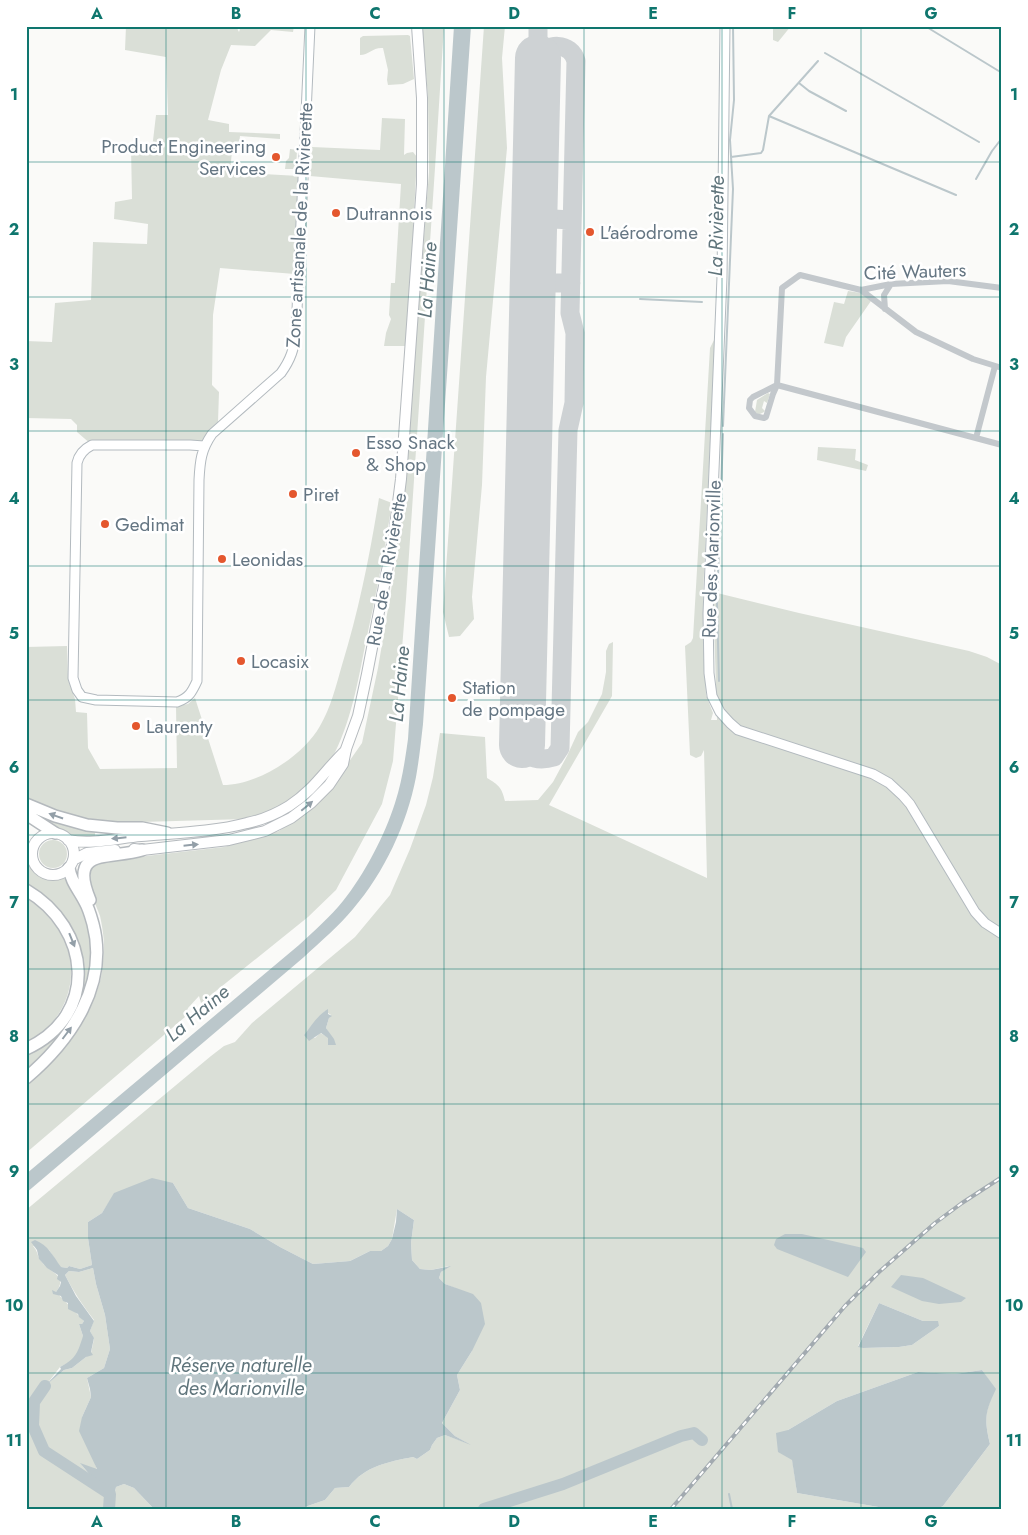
<svg xmlns="http://www.w3.org/2000/svg" width="1028" height="1535" viewBox="0 0 1028 1535" font-family="Jost,sans-serif">
<style>
.green{fill:#dadfd7;fill-rule:evenodd}
.water{fill:#bbc7cb}
.lines{fill:none;stroke-linecap:round;stroke-linejoin:round}
.stream{stroke:#bbc7cb;stroke-width:2}
.river{stroke:#bbc7cb;stroke-width:12}
.taxiway{stroke:#ced2d4;stroke-width:19}
.runway{stroke:#ced2d4;stroke-width:46}
.secondary-casing{stroke:#b3babf;stroke-width:11}
.primary-casing{stroke:#b5babe;stroke-width:12}
.highway-casing{stroke:#b4b9bd;stroke-width:14}
.street{stroke:#c3c8cc;stroke-width:6}
.secondary{stroke:#fff;stroke-width:9}
.primary{stroke:#fff;stroke-width:10}
.highway{stroke:#fff;stroke-width:11}
.rail-casing{stroke:#a2aab0;stroke-width:4}
.rail{stroke:#fff;stroke-width:2;stroke-dasharray:5.5;stroke-linecap:butt}
.oneway{fill:#939fa8}
.grid{fill:none;stroke:#0f766e;stroke-width:1;stroke-opacity:0.55}
.poi-dot{fill:#e4572e;stroke:#fff;stroke-width:2}
.labels{text-anchor:middle;stroke-width:5;stroke-linejoin:round;paint-order:stroke}
.poi-label{font-size:19px;fill:#657683;stroke:#fff;text-anchor:start}
.street-label{font-size:19px;fill:#657683;stroke:#fff}
.water-label{font-size:20px;font-style:italic;fill:#60757c;stroke:#fff}
.neatline{fill:none;stroke:#0f766e;stroke-width:2}
.grid-label{font-size:16px;text-anchor:middle;font-weight:bold;fill:#0f766e}
</style>
<rect width="100%" height="100%" fill="#fafaf8"/>
<path class="green" d="M126,26H236L239,32L241,26H294L293,32L271,30L255,46L231,45L221,70L208,120L229,124V132L280,134V139L240,136L238,151H232L230,172L299,176L295,274L220,268L213,315L212,385L219,392L218,422L200,446L92,445L77,432V425L71,419L26,418V341L52,342L55,303L91,300L93,242L147,244L148,224L114,219L115,202L132,199L131,147L152,149L156,115H168L166,57L125,50Z
M422,26H444L435,168L406,599L393,761L382,804L336,890L308,917L201,1003L199,996L188,1008L185,1017L26,1153V1087C55,1058 85,1028 98,988C103,975 103,960 104,946C104,937 102,925 100,916C94,898 75,868 103,861L224,847L279,831L325,796L362,743L378,668L398,549L405,482L429,172L428,97Z
M484,26H505L502,58L507,148L486,377L482,485L472,597L474,619L460,636L449,637L443,612Z
M773,26H791L778,42L773,40Z
M408,35L410,36L414,79L403,84L388,85L387,80L388,70L383,48C373,47 369,55 360,55V38L363,36Z
M382,118L405,119L404,155L407,153L413,152L417,157L407,346H384L386,333L391,319L389,315L391,283H395L401,184L310,176L312,147L380,150Z
M290,149L297,150L296,169H285L286,161L289,158Z
M848,291L861,293L871,301L846,337L843,347L824,343L834,302L844,304Z
M715,338L703,594L706,695L713,713L711,720H717L713,592L799,613L969,651L987,657L1002,665V1509H937L943,1506L990,1444C984,1419 985,1412 995,1389L982,1370L955,1374L918,1372L837,1401L788,1430L797,1493L890,1509H299L325,1500L335,1488L349,1487C365,1466 388,1462 413,1457L417,1459L430,1450L432,1445L437,1438L445,1435L467,1443L455,1436L442,1423L460,1390L457,1375L472,1351L455,1288L445,1284L439,1278L441,1272L449,1266L431,1270L420,1269L412,1260L411,1243L414,1220L397,1209L392,1239L388,1246L381,1251H370L350,1261L313,1264L280,1247L250,1229L188,1208L173,1183L115,1193L102,1213L88,1222V1238L92,1265L80,1269L69,1266L67,1268L60,1267L49,1250L33,1246C38,1251 37,1256 41,1261C48,1272 69,1275 56,1292L84,1321L82,1324H79L83,1336L84,1350L77,1354L72,1361L60,1367L47,1384L64,1370L72,1368L91,1353L94,1339L90,1331L94,1320C83,1306 73,1291 65,1275L69,1271L79,1272L93,1268L96,1284L105,1315L110,1349L104,1368L87,1378L91,1397L82,1417L97,1470L81,1464C91,1477 99,1488 114,1496L116,1487L124,1484L134,1488L154,1509H26V1210L211,1056L224,1046L235,1042L252,1023L355,937L390,895L410,849L426,805L433,777L440,733L485,737L487,778C499,785 502,788 505,801L538,800L553,782L567,756L578,732L588,722L602,694L606,672V651L609,644L613,642L612,696L549,805L707,878L704,750L701,756L696,758L690,755L685,646L691,642L693,638L710,348ZM325,1011L331,1015L329,1018L326,1028L333,1040L329,1042L328,1037L320,1033L315,1038L304,1035ZM879,1303L923,1321L939,1326L912,1345L899,1347L863,1348L858,1346Z
M768,393L770,394L767,403L764,401L762,408L765,411L764,412L758,415L755,412L757,400Z
M818,447L856,449L855,460L868,465L866,471L817,460Z
M379,498L392,503C385,549 376,595 366,641C358,681 351,724 331,760C328,767 321,772 316,778C294,802 277,811 246,819L106,823L26,808V647L67,646L68,679L75,699L76,712L87,713L88,748L100,769L177,768L176,706L188,704L195,698L223,785C258,785 303,756 320,726C331,707 336,686 342,665C359,610 370,554 379,498Z
M35,813L95,831V836L75,837L64,830L47,824Z
M39 854a14 14 0 1 1 28 0a14 14 0 1 1-28 0Z
M26,864C43,876 42,885 66,878C72,889 79,900 84,912C111,976 68,1028 26,1072V1053L66,1021L80,954L26,886Z
M26,898C36,903 45,913 52,921C81,955 76,1003 43,1032C38,1036 32,1039 26,1042Z"/>
<path class="water" d="M454,26H471L423,724C421,742 419,760 416,777C407,824 384,873 353,909C339,926 321,941 304,957L26,1193V1174L299,945C314,931 330,917 343,901C364,875 385,835 395,803C402,782 405,760 408,739Z
M328,1009V1014L332,1016L329,1018L326,1028L334,1039L336,1045H328V1038L321,1033L309,1041L304,1035C312,1025 317,1016 328,1009Z
M152,1178L173,1183L188,1208L250,1229L280,1247L313,1264L350,1261L370,1251H381L388,1246L392,1239L396,1222L397,1209L414,1220L411,1243L412,1260L420,1269L431,1270L451,1266L441,1272L439,1278L445,1284L473,1294L481,1303L485,1324L472,1351L457,1375L460,1390L442,1423L455,1436L471,1445L445,1435L437,1438L432,1445L430,1450L417,1459L413,1457C388,1462 365,1466 349,1487L335,1488L325,1500L299,1509H154L134,1488L124,1484L116,1487L114,1496L99,1486L80,1463L97,1469L79,1431L82,1417L91,1397L90,1389L87,1378L104,1368L110,1349L105,1315L96,1284L93,1268L79,1272L69,1271L65,1275L76,1296L94,1321L90,1331L94,1338L91,1352L93,1355L86,1357L72,1368L64,1370L45,1386L61,1369L60,1367C76,1359 78,1352 83,1336L79,1324H82L84,1321L79,1317L78,1314L68,1309V1303L63,1301L61,1296L53,1294L52,1290L56,1292L60,1286L61,1282L57,1279L58,1275L47,1268L39,1259L37,1250L31,1242L35,1240C48,1245 53,1256 61,1267L67,1268L69,1266L80,1269L92,1265L88,1238V1222L102,1213L114,1193Z
M785,1234H802L863,1248L866,1252L848,1277L777,1249L774,1245L776,1239Z
M901,1275L923,1278L966,1298L961,1302L939,1304L922,1301L891,1287Z
M879,1303L923,1321H938L939,1326L912,1345L899,1347L863,1348L858,1347Z
M982,1370L996,1389C985,1412 984,1419 990,1444L943,1506L937,1509H890L797,1493L792,1460L778,1452L776,1433L788,1430L837,1401L918,1372L955,1374Z"/>
<g class="lines">
<path class="stream" d="M925,26L1002,73
M825,53L979,142
M799,83L809,91L846,111
M769,116L956,195
M731,157L761,153L763,150L769,116L818,61
M976,179L992,151L1002,138
M640,299L702,302
M723,426L733,189L730,140L734,100L733,26
M719,681L717,604L723,434
M729,1494L732,1509"/>
<path class="river" d="M45,1386L34,1402L33,1426L44,1451L110,1494L109,1509
M484,1509L563,1484L681,1436L694,1433L702,1440"/>
<path class="taxiway" d="M538,58V26
M534,218L572,220
M533,283H571
M522,745C526,760 541,761 554,757L560,748L568,430L574,403L575,333L570,313L576,61C571,42 546,42 538,58"/>
<path class="runway" d="M522,745L538,58"/>
<g class="secondary-casing">
<path id="secondary" d="M725,26L722,277L708,614L709,673L712,696L720,712L730,723L738,730L873,774L889,783L903,796L910,804L975,912L985,923L1002,934
M204,446L190,445H92C84,449 79,454 77,463L73,678L77,690L82,697L96,700L177,702C189,698 192,692 197,681L199,480C200,461 201,450 212,434L281,373C291,359 294,349 296,332L310,26"/>
</g>
<g class="primary-casing">
<path id="primary" d="M32 854a21 21 0 1 1 42 0a21 21 0 1 1-42 0Z
M68,840C91,845 118,838 141,836C175,833 213,832 247,823C262,820 276,814 289,806C314,790 326,769 346,750
M134,849L142,850L229,840L265,831L291,818L311,803L329,785L343,764L346,749L358,716L367,674L394,534L401,479L422,184V98L417,26
M73,860L87,853L115,850"/>
</g>
<g class="highway-casing">
<path id="highway" d="M26,804L55,816L87,825L117,828H142L167,833
M26,814L55,833
M26,890C91,928 100,1015 26,1049
M90,900C68,847 108,860 142,850
M26,1078C71,1040 109,984 93,924C91,917 89,909 85,902C79,890 71,882 69,868"/>
</g>
<path class="street" d="M1002,288L948,281L891,284L861,290L800,275L782,288L777,385L753,397L750,400L749,408L755,416L764,418L766,417L773,394L777,385L1002,445
M861,290L916,332L973,359L1002,368
M885,309L884,295L891,284
M976,438L995,366"/>
<use href="#secondary" class="secondary"/>
<use href="#primary" class="primary"/>
<use href="#highway" class="highway"/>
<g class="rail-casing">
<path id="rail" d="M671,1509L845,1306L879,1272L935,1223L962,1203L1002,1177"/>
</g>
<use href="#rail" class="rail"/>
</g>
<defs><path id="oneway-solid" d="M-6-.8H1V-3.2L6.5 0L1 3.2V.8H-6Z" transform="scale(1.25)"/></defs>
<g class="oneway">
<use href="#oneway-solid" transform="translate(307 806) rotate(-40)"/>
<use href="#oneway-solid" transform="translate(56 816) rotate(-161)"/>
<use href="#oneway-solid" transform="translate(119 838) rotate(174)"/>
<use href="#oneway-solid" transform="translate(191 845) rotate(-6)"/>
<use href="#oneway-solid" transform="translate(72 940) rotate(68)"/>
<use href="#oneway-solid" transform="translate(67 1033) rotate(-53)"/>
</g>
<path class="grid" d="M166,26V1509M306,26V1509M444,26V1509M584,26V1509M722,26V1509M861,26V1509M26,162H1002M26,297H1002M26,431H1002M26,566H1002M26,700H1002M26,835H1002M26,969H1002M26,1104H1002M26,1238H1002M26,1373H1002"/>
<g class="poi-dot">
<circle cx="276" cy="157" r="5"/>
<circle cx="336" cy="213" r="5"/>
<circle cx="590" cy="232" r="5"/>
<circle cx="356" cy="453" r="5"/>
<circle cx="293" cy="494" r="5"/>
<circle cx="105" cy="524" r="5"/>
<circle cx="222" cy="559" r="5"/>
<circle cx="241" cy="661" r="5"/>
<circle cx="452" cy="698" r="5"/>
<circle cx="136" cy="726" r="5"/>
</g>
<g class="labels">
<g class="poi-label">
<text x="266" y="153" text-anchor="end">Product Engineering<tspan x="266" dy="22">Services</tspan></text>
<text x="346" y="220">Dutrannois</text>
<text x="600" y="239">L'aérodrome</text>
<text x="366" y="449">Esso Snack<tspan x="366" dy="22">&amp; Shop</tspan></text>
<text x="303" y="501">Piret</text>
<text x="115" y="531">Gedimat</text>
<text x="232" y="566">Leonidas</text>
<text x="251" y="668">Locasix</text>
<text x="462" y="694">Station<tspan x="462" dy="22">de pompage</tspan></text>
<text x="146" y="733">Laurenty</text>
</g>
<g class="street-label">
<text transform="translate(299 225) rotate(-87)" y="7">Zone artisanale de la Rivierette</text>
<text transform="translate(915 271) rotate(-2)" y="7">Cité Wauters</text>
<text transform="translate(711 559) rotate(-88)" y="7">Rue des Marionville</text>
<text transform="translate(386 569) rotate(-80)" y="7">Rue de la Rivièrette</text>
</g>
<g class="water-label">
<text transform="translate(716 226) rotate(-89)" y="7">La Rivièrette</text>
<text transform="translate(427 280) rotate(-86)" y="7">La Haine</text>
<text transform="translate(399 684) rotate(-85)" y="7">La Haine</text>
<text transform="translate(197 1013) rotate(-40)" y="7">La Haine</text>
<text x="241" y="1372">Réserve naturelle<tspan x="241" dy="23">des Marionville</tspan></text>
</g>
</g>
<rect width="1028" height="1535" fill="none" stroke="#ffffff" stroke-width="55"/>
<rect x="28" y="28" width="972" height="1480" class="neatline"/>
<g class="grid-label">
<text x="97" y="19">A</text>
<text x="236" y="19">B</text>
<text x="375" y="19">C</text>
<text x="514" y="19">D</text>
<text x="653" y="19">E</text>
<text x="792" y="19">F</text>
<text x="931" y="19">G</text>
<text x="14" y="100">1</text>
<text x="1014" y="100">1</text>
<text x="14" y="235">2</text>
<text x="1014" y="235">2</text>
<text x="14" y="370">3</text>
<text x="1014" y="370">3</text>
<text x="14" y="504">4</text>
<text x="1014" y="504">4</text>
<text x="14" y="639">5</text>
<text x="1014" y="639">5</text>
<text x="14" y="773">6</text>
<text x="1014" y="773">6</text>
<text x="14" y="908">7</text>
<text x="1014" y="908">7</text>
<text x="14" y="1042">8</text>
<text x="1014" y="1042">8</text>
<text x="14" y="1177">9</text>
<text x="1014" y="1177">9</text>
<text x="14" y="1311">10</text>
<text x="1014" y="1311">10</text>
<text x="14" y="1446">11</text>
<text x="1014" y="1446">11</text>
<text x="97" y="1527">A</text>
<text x="236" y="1527">B</text>
<text x="375" y="1527">C</text>
<text x="514" y="1527">D</text>
<text x="653" y="1527">E</text>
<text x="792" y="1527">F</text>
<text x="931" y="1527">G</text>
</g>
</svg>
